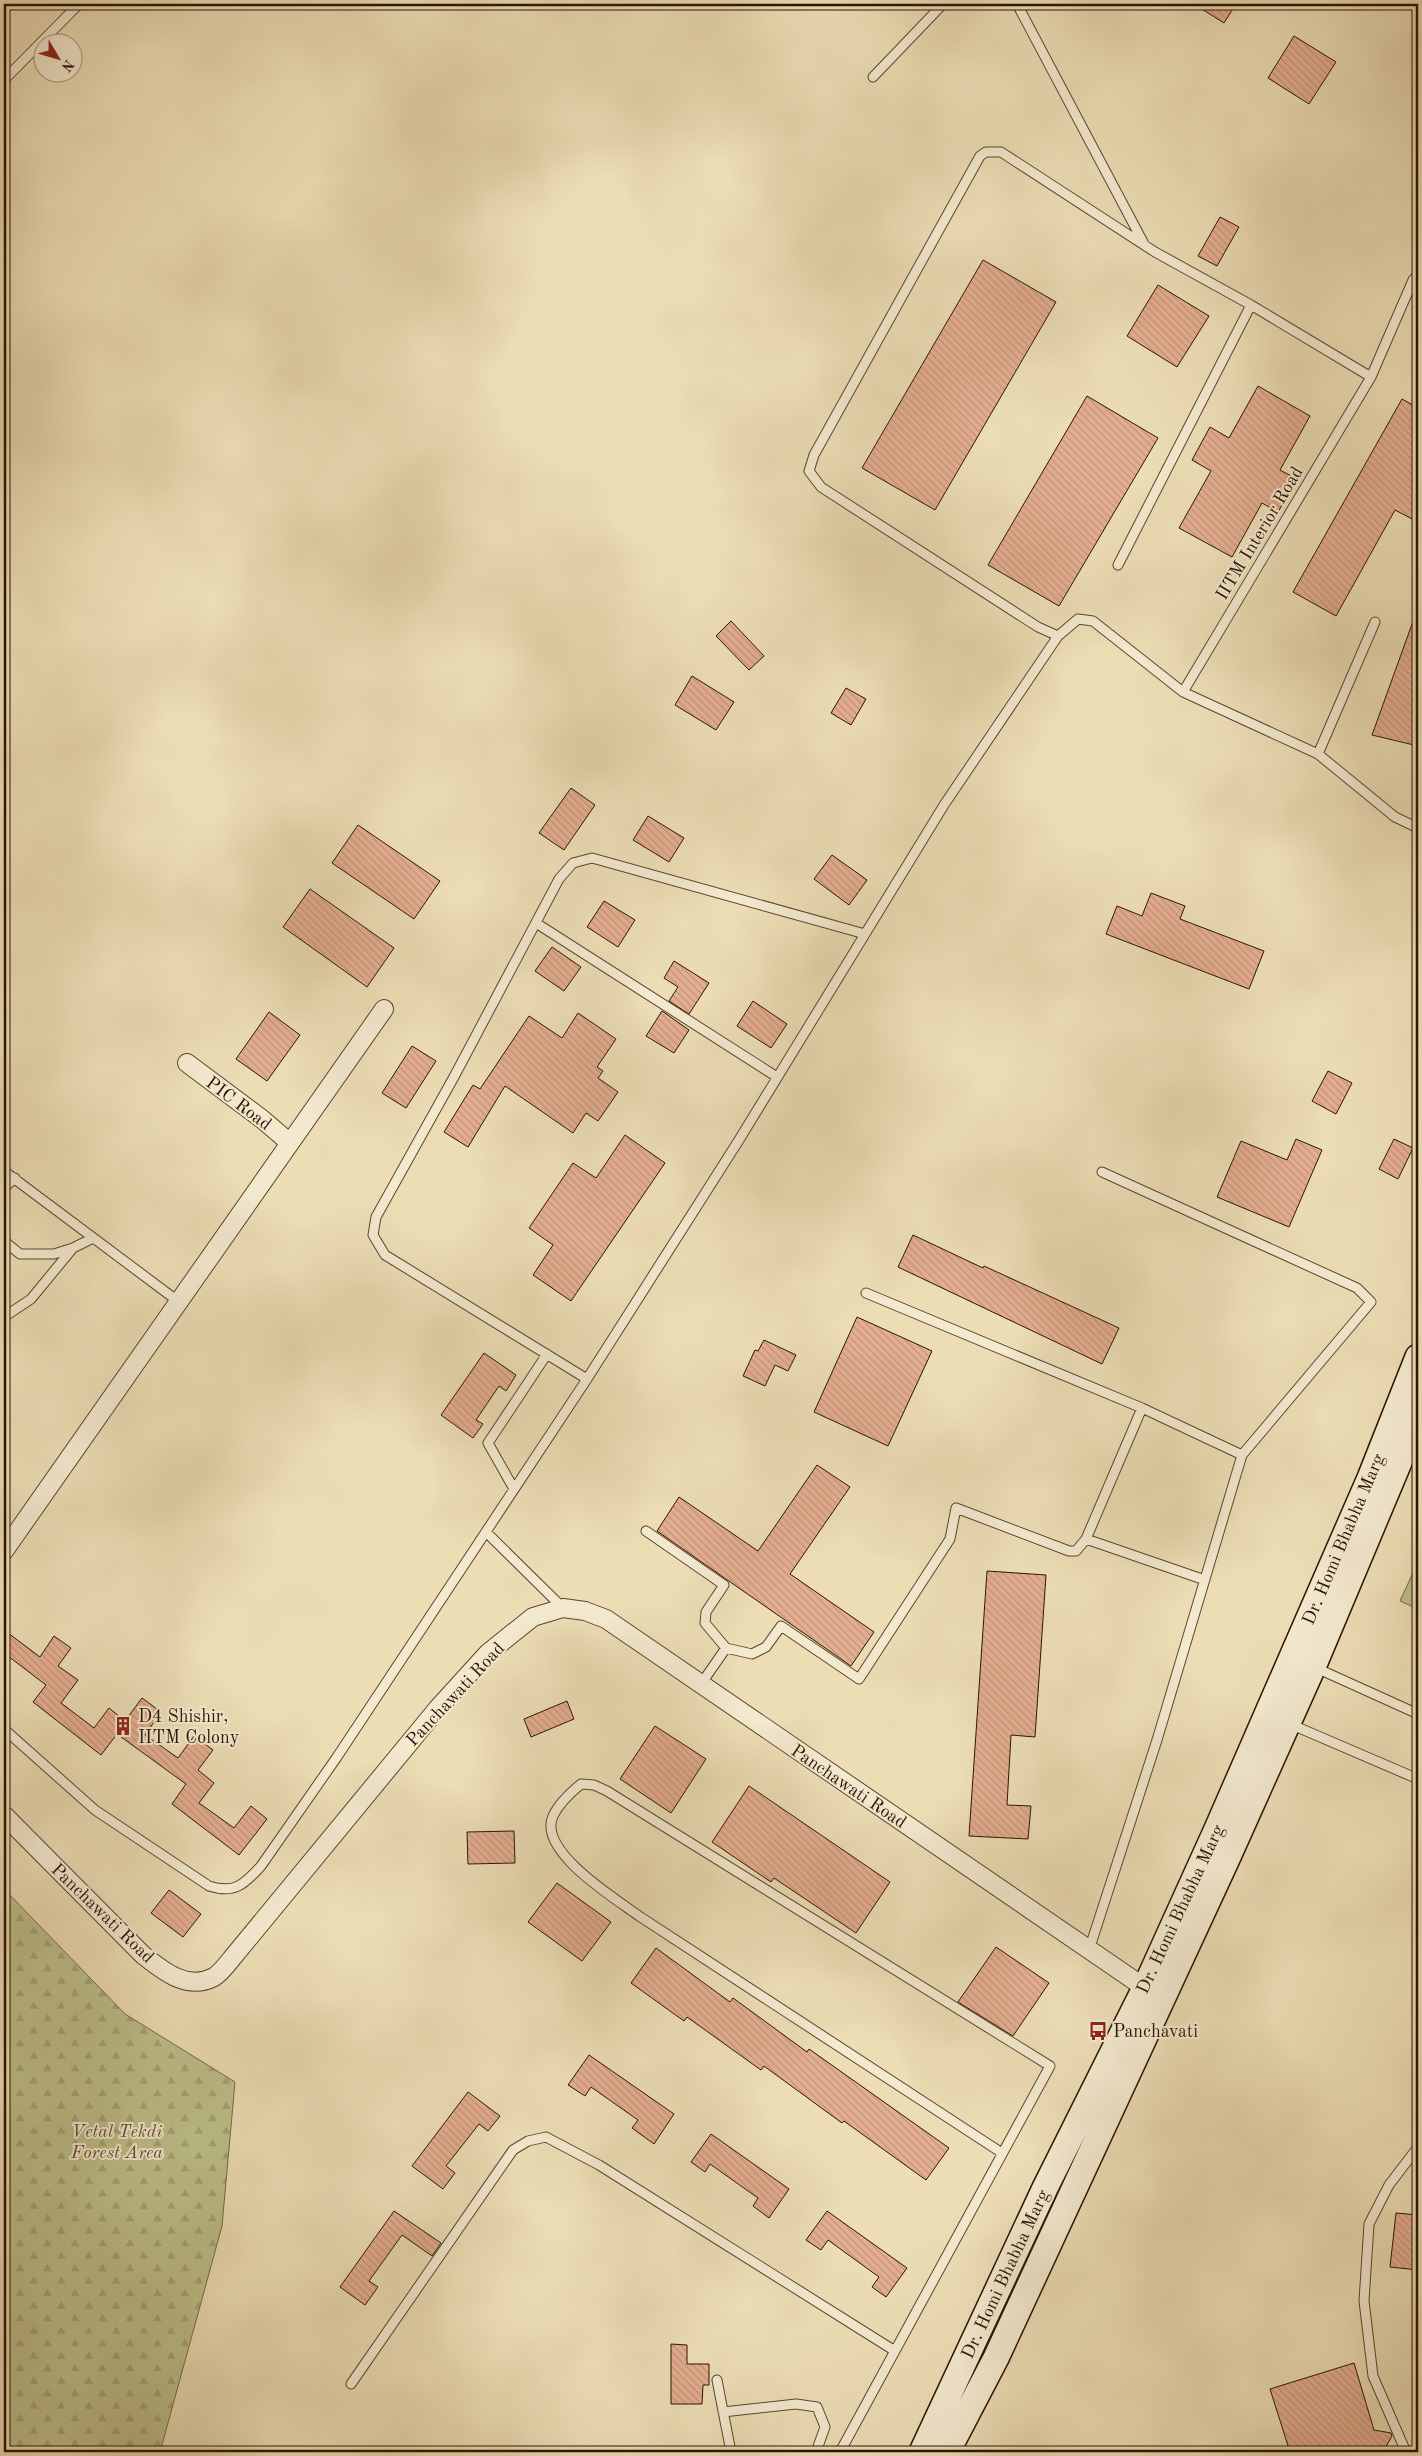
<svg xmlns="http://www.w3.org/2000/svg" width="1422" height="2456" viewBox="0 0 1422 2456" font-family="'Old Standard TT',serif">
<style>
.forest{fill:url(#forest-firs);stroke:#746a45}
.pitch{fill:#bdbf8a;stroke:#746a45}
.building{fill:url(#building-back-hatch);stroke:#2b1400}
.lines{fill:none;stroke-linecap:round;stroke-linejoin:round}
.service-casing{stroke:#5b462d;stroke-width:11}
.minor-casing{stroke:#5b462d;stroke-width:20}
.secondary-casing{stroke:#2b1400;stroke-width:28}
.service{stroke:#f3e9cf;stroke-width:9}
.minor{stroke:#f3e9cf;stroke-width:18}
.secondary{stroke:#f3e9cf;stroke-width:25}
.labels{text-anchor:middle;stroke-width:4;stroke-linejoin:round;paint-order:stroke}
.street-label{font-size:18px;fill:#2b1400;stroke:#f3e9cf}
.poi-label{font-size:18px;fill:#2b1400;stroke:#f3e9cf;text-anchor:start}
.park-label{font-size:18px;font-style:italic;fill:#5e5030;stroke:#f3e9cf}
</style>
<defs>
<pattern id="forest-firs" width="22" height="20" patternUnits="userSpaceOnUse" patternTransform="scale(1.25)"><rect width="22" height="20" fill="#bdbf8a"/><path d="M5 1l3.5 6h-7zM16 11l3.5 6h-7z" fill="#a3a375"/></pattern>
<pattern id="building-back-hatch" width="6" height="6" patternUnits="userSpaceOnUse" patternTransform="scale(1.25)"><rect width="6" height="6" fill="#e4ae90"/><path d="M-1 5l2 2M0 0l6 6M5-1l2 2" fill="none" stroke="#c4957a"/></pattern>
</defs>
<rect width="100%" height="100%" fill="#ecddb5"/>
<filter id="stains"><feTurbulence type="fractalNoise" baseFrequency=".004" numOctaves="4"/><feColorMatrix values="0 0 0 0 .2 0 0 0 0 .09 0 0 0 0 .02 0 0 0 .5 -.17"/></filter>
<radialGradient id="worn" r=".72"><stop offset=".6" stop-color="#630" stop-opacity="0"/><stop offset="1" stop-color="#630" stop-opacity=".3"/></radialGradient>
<path class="forest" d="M4,1889L125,2014L235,2082L222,2226L160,2452H4Z"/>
<path class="pitch" d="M1418,1562V1609L1400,1601Z"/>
<path class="building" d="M1194,4H1236L1224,23Z
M1294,36L1336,62L1309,104L1268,78Z
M1220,217L1239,227L1217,266L1198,256Z
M983,260L1056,302L935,510L862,468Z
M1158,285L1209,316L1177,367L1127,336Z
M1258,386L1310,416L1280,470L1297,479L1278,512L1262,503L1232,557L1179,528L1211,471L1192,460L1210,427L1229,438Z
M1087,396L1158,438L1059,606L988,565Z
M1402,399L1418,408V522L1395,510L1336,616L1293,592Z
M1416,613L1418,614V746L1372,735Z
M731,621L764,656L749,670L716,636Z
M692,676L734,702L716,730L675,705Z
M846,688L866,699L851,725L831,713Z
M571,788L595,805L564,850L539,833Z
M648,816L684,838L669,862L633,840Z
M358,825L440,881L414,919L332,863Z
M832,855L867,880L849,905L814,879Z
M310,889L394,948L367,987L283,927Z
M1151,893L1185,906L1180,919L1264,951L1249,989L1106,934L1117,906L1142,916Z
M604,901L635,920L618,947L587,927Z
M552,947L581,967L564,991L535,971Z
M674,961L709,983L689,1014L669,1001L678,987L664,978Z
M753,1001L787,1024L771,1048L737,1026Z
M662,1011L689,1030L674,1053L646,1036Z
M269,1012L300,1035L267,1081L236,1059Z
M578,1013L616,1039L597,1067L603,1071L598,1078L618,1092L598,1121L586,1113L573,1133L505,1086L468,1147L444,1132L473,1085L480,1089L529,1016L562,1038Z
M412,1046L436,1061L406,1108L382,1093Z
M1328,1071L1352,1083L1336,1114L1312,1101Z
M625,1135L665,1163L571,1301L533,1275L553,1245L529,1228L573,1163L596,1178Z
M1296,1139L1322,1150L1289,1227L1217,1197L1241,1141L1287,1160Z
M1394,1139L1413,1148L1398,1179L1379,1169Z
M913,1235L983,1268L984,1266L1119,1328L1102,1364L898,1267Z
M857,1317L932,1351L888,1446L814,1412Z
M764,1340L796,1355L788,1371L775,1365L765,1386L743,1376L755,1350L758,1351Z
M484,1353L516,1375L506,1391L499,1386L476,1420L483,1424L473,1438L441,1415Z
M817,1465L850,1487L790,1574L874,1632L851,1666L657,1531L679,1497L758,1551Z
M987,1571L1046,1575L1035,1737L1011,1735L1007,1805L1031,1806L1028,1839L969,1836Z
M4,1630L40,1657L54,1636L71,1648L58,1666L78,1680L61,1703L94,1728L109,1708L125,1721L142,1698L161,1712L145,1735L178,1758L194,1736L213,1750L198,1770L214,1783L199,1803L234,1828L251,1806L267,1819L239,1855L172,1804L186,1784L117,1734L101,1755L33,1702L46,1685L4,1653Z
M567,1701L574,1719L531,1737L524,1719Z
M655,1726L706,1759L671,1813L620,1779Z
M749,1786L890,1882L856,1933L774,1878L771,1882L712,1842Z
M514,1831L515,1863L468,1864L467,1832Z
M557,1883L611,1922L582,1961L528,1922Z
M169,1890L201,1914L183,1937L151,1913Z
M996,1947L1049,1983L1013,2036L958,2002Z
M656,1948L730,2002L733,1998L807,2052L809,2049L949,2148L926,2180L844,2121L842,2123L764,2066L761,2070L687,2017L684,2021L631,1983Z
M589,2055L674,2114L654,2144L632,2128L638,2120L591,2087L585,2096L568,2085Z
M468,2092L500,2116L488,2131L479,2124L446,2166L455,2173L443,2189L412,2166Z
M711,2134L789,2189L769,2218L753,2206L758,2198L710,2164L705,2172L691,2162Z
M394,2211L441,2243L432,2256L402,2235L369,2281L378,2287L365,2305L340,2287Z
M827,2211L907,2268L886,2297L872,2287L879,2277L828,2240L821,2250L806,2240Z
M1396,2213L1418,2215V2270L1390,2267Z
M671,2344L687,2345V2364H709V2385H703L702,2404H671Z
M1354,2363L1374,2430L1391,2433L1392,2436L1383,2452H1369L1366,2449L1357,2452H1290L1270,2389Z"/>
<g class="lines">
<g class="service-casing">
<path id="service" d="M1017,4L1143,242
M873,77L943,4
M4,80L79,4
M1118,565L1251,305
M1058,636L1038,627L821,487L809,471L814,455L980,156L986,152H1001L1155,252L1251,305L1371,377
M1183,692L1318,754L1395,817L1418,828
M1318,754L1375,622
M536,923L777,1077
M4,1171L179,1302
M1102,1172L1357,1288L1371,1302L1242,1455
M4,1188L15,1178
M4,1241L20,1254H54L73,1248
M866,1293L1142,1408L1242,1455L1157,1740L1089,1950
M4,1317L31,1299L73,1248L93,1238
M587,1379L385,1255L373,1235L376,1217L455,1075L559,879L573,863L592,858L865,934
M1142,1408L1086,1539L1205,1580
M514,1489L488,1443L547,1354
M646,1531L724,1585L706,1612L705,1623L726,1648L752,1654L766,1647L781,1626L859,1679L950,1539L956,1508L1069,1551H1076L1086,1539
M486,1532L563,1608
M1314,1667L1418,1714
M701,1684L726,1648
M1290,1724L1418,1779
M4,1729L95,1810L209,1886C234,1894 244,1885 261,1866L337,1757L587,1379L739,1140L944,805L1058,636L1078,619L1093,621L1183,692L1371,377L1413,280L1418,275
M717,2380L731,2452
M351,2384L513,2150L528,2141L546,2137L599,2165L895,2351
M723,2412L796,2404L817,2407L825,2427L816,2452
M840,2452L1050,2066L607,1791L594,1785L581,1784C570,1793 559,1803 553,1816C537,1851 616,1899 639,1916L1002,2153
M1406,2452L1373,2376L1364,2301L1369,2224L1389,2185L1418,2147"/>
</g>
<g class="minor-casing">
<path id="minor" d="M187,1063L262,1119L290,1143
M4,1551L384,1009
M4,1815L143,1955C163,1971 187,1991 214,1977C221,1973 228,1963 233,1957L438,1708L488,1653L533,1617L563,1608L585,1611L606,1619L1154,1994"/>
</g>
<g class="secondary-casing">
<path id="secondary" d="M922,2452L1045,2188L1145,1988L1217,1829L1370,1478L1418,1357
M947,2452L996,2358L1226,1861L1313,1667L1418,1417"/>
</g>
<use href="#service" class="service"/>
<use href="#minor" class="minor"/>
<use href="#secondary" class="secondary"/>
</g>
<defs>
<g id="building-bare" transform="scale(1.5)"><path d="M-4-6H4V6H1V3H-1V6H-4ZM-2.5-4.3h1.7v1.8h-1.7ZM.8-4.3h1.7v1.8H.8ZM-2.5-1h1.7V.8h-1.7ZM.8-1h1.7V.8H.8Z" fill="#8f2418" stroke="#f3e9cf" stroke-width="2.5" paint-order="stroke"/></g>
<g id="bus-bare" transform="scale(1.5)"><path d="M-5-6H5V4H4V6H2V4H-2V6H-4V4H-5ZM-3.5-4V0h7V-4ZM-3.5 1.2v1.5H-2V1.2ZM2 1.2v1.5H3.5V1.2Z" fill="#8f2418" stroke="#f3e9cf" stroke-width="2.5" paint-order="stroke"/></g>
</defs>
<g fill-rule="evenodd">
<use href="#building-bare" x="123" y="1726"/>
<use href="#bus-bare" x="1098" y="2031"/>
</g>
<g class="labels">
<g class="street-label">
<text transform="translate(1259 533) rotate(-59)" y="6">IITM Interior Road</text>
<text transform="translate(239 1103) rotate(37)" y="6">PIC Road</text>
<text transform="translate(1343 1539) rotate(-67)" y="6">Dr. Homi Bhabha Marg</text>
<text transform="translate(455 1694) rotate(-47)" y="6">Panchawati Road</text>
<text transform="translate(849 1786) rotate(34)" y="6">Panchawati Road</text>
<text transform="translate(1180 1909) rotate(-65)" y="6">Dr. Homi Bhabha Marg</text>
<text transform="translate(103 1913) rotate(44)" y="6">Panchawati Road</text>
<text transform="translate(1005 2274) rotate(-65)" y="6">Dr. Homi Bhabha Marg</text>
</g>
<g class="poi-label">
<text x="138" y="1722">D4 Shishir,<tspan x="138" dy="21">IITM Colony</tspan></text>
<text x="1113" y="2037">Panchavati</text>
</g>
<g class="park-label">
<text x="117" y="2137">Vetal Tekdi<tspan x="117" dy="21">Forest Area</tspan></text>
</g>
</g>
<rect width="1422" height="2456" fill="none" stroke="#ecddb5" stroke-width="20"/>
<rect x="5" y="5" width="1412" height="2446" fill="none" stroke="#2b1400" stroke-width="2.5"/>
<rect x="10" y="10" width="1402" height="2436" fill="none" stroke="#2b1400"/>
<g transform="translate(58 58) rotate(128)"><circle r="24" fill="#f3e9cf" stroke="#a3947c"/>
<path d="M0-4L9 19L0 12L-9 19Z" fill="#8f2418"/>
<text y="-8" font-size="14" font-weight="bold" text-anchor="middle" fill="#2b1400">N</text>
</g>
<rect width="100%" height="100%" filter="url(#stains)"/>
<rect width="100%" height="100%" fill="url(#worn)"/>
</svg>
